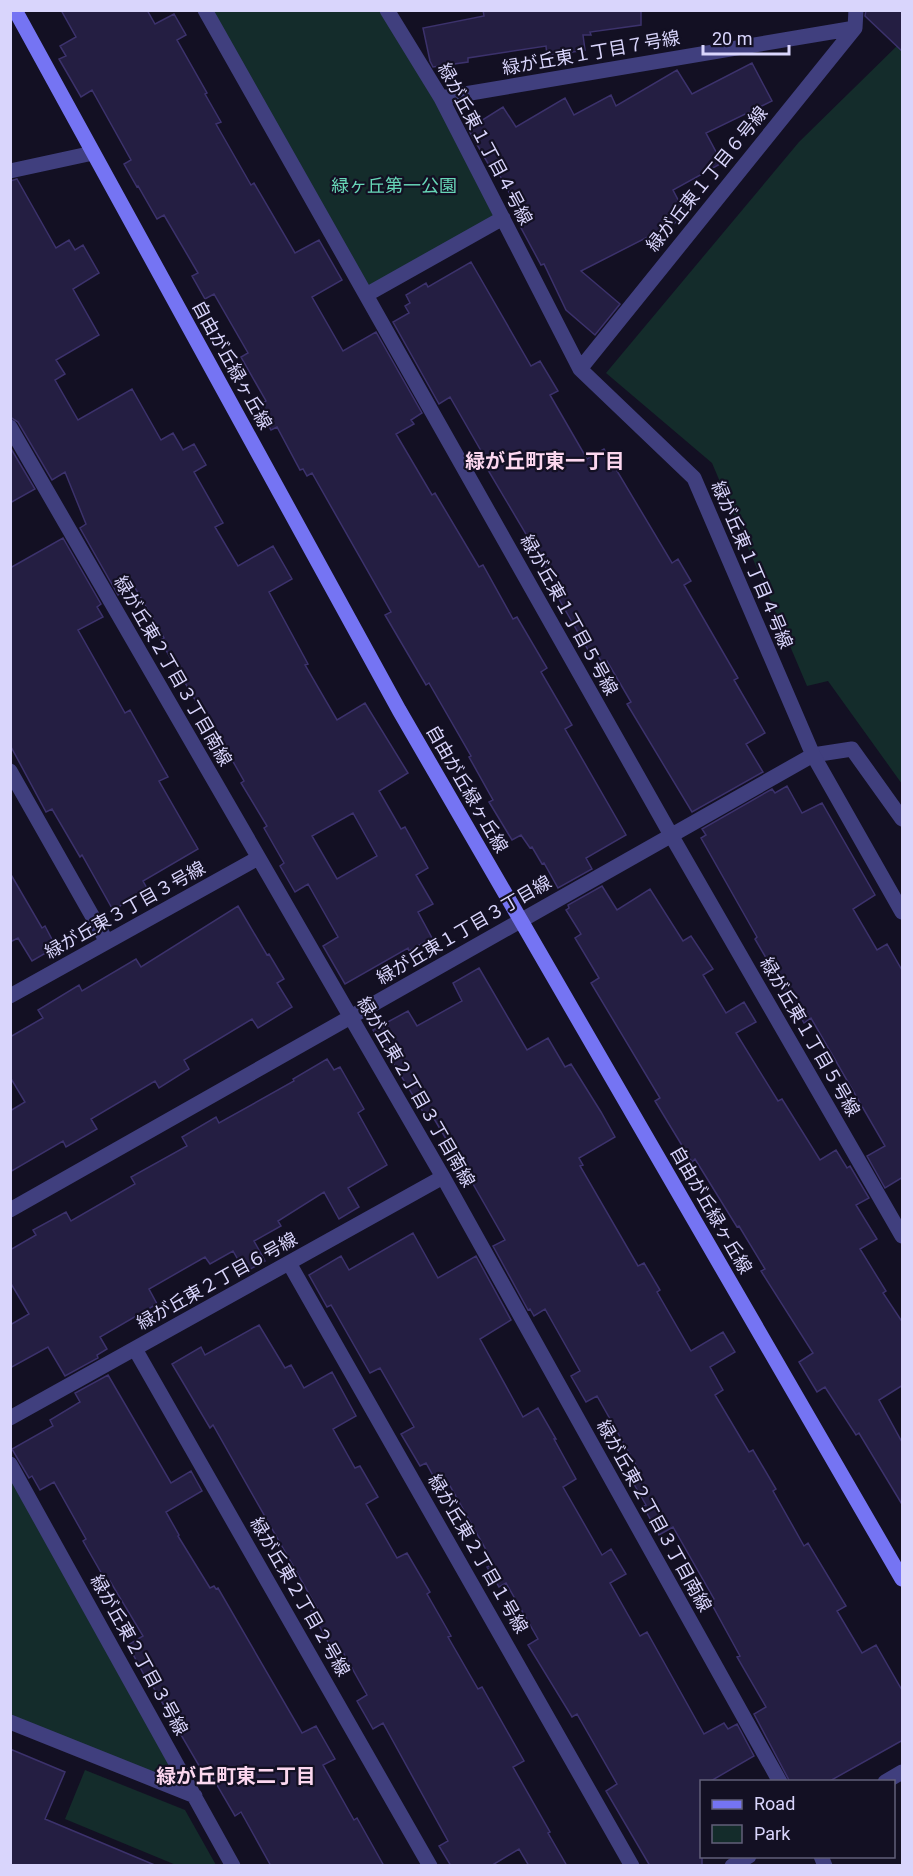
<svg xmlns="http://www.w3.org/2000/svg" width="913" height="1876" viewBox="0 0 913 1876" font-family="Roboto,'Noto Sans JP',sans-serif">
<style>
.green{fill:#142c2b}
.building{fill:#241e42;stroke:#3c326c;stroke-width:1.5;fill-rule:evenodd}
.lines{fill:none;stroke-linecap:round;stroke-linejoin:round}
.lane{stroke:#403f7e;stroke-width:15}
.street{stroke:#403f7e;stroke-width:15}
.secondary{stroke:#7574f3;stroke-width:15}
.labels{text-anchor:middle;stroke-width:4.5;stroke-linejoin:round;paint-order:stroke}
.street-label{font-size:18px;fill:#d9d5fc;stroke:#131023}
.park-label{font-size:18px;fill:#67d6b7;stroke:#131023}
.neighbourhood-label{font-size:20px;font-weight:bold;fill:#fcd7ef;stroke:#131023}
</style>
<rect width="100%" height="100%" fill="#131023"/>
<path class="green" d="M205,11H384L503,218L366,295Z
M902,41V784L828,681L807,686L712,463L606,373L799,142Z
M11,1464L195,1796L11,1722Z
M85,1770L185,1810L216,1865H176L65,1819Z"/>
<path class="building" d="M61,10H147L155,24L174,14L186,35L177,40L207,93L205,94L221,122L216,124L251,185L254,183L295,253L319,240L342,280L312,297L343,351L376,332L422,413L411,420L414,424L396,434L432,495L435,493L479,567L483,565L513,619L517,617L547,668L541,672L572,725L565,729L626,835L586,858L592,869L558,888L544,863L542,864L532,847L530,848L521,835L512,840L489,802L493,800L469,757L471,756L429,683L426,685L385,615L391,612L312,473L307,476L303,469L300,470L277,427L271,430L257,406L266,401L241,357L248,353L214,294L205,299L192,276L198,273L164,215L157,219L138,186L137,187L124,164L131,160L92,90L81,97L59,59L66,56L60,46L76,37Z
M483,10H641V25L590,32L591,35H583L585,50L547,56L546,46L468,58V62L433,67L430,61L423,28L484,16Z
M866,10H903V52L865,16Z
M752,63L772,101L706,133L722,163L673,190L687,217L581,271L620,304L595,335L566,310L544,264L541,265L520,226L526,223L494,165L490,167L468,129L503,107L516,127L565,98L574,115L611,95L616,106L677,70L692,94Z
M17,179L56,248L69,240L75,250L83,245L99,273L73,289L99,335L56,360L65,374L55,380L78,420L132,389L161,440L173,433L183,450L194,444L206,465L194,472L223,523L215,527L238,566L273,546L292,579L269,592L308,664L305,665L337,720L365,703L408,773L379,791L401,829L405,827L428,868L416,875L433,904L418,912L432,938L409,951L408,948L345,984L323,946L338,937L308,884L295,892L280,866L284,863L264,828L267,826L241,783L244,781L210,721L208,722L160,640L164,638L148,610L134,586L118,595L80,528L86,524L65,472L52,480L18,422L10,417V181ZM353,813L377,856L337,879L312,836Z
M471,262L531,366L540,361L558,391L550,395L587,459L604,449L672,563L678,559L691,581L684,585L738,678L734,680L765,733L746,744L763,772L692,812L627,704L631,702L607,661L603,664L596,653L591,655L556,594L559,592L539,556L485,465L488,463L450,397L439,404L393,322L409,313L405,306L410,303L406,295L426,283L428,287Z
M10,447L35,489L10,503Z
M63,538L101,604L97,607L103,617L78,630L125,713L130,710L168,777L159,781L198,849L143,881L148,890L113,910L82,855L80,857L52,809L46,812L10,745V568Z
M787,786L802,813L822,803L875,895L853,909L877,950L887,944L903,972V1177L885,1188L867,1156L885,1146L811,1018L804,1023L755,939L757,937L701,838L706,835L702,829L772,789L775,793Z
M10,873L42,928L45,926L56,947L32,961L18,938L10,942Z
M602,886L617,910L650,889L683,941L691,936L713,969L703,975L726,1013L744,1002L756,1022L736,1033L778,1101L782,1099L820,1160L836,1150L847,1168L850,1166L869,1198L856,1205L877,1239L860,1249L886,1291L883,1293L903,1323V1385L879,1400L903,1444V1506L859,1433L856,1435L825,1387L817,1392L799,1362L813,1353L761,1271L765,1269L739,1226L737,1227L695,1159L692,1162L655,1101L660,1098L591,983L599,978L575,938L581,934L566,910L569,908L568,905Z
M238,906L267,955L269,954L284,979L277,983L292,1007L258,1028L252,1019L184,1060L189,1069L159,1088L155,1081L91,1119L97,1129L66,1147L63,1141L10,1172V1111L25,1102L10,1077V1037L43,1018L38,1010L79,985L82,991L136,959L141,967Z
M479,968L527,1050L548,1038L565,1067L571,1064L601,1112L615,1137L579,1158L583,1165L580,1166L638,1266L644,1263L660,1290L657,1292L691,1351L723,1332L735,1352L710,1367L723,1390L715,1395L749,1452L753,1450L776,1489L773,1491L804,1546L808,1543L846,1606L837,1611L862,1653L876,1645L903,1692V1740L828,1782H790L754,1714L766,1707L737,1657L740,1656L710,1601L714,1599L673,1527L659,1535L643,1506L646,1505L631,1479L641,1474L597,1396L586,1402L571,1376L580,1371L545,1309L534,1316L530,1309L528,1310L493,1246L505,1240L469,1177L462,1181L448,1158L455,1154L433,1117L428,1120L373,1030L408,1011L417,1026L462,1001L453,983Z
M327,1059L334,1070L340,1067L364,1109L358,1113L387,1165L348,1188L359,1207L339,1219L324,1192L278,1221L281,1226L254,1241L265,1261L245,1272L233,1251L210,1264L205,1257L149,1289L157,1304L100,1337L107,1349L97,1355L98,1358L65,1376L48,1347L10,1368V1325L29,1314L10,1282V1250L36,1235L33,1230L66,1212L71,1221L135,1184L131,1177L187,1146L182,1137L216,1117L219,1123L294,1081L293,1079Z
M413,1233L438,1278L476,1256L511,1320L480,1339L523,1417L538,1408L556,1439H554L576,1479L563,1487L602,1555L611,1549L626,1574L610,1583L640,1636L647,1632L704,1734L724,1723L728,1729L737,1724L754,1756L709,1782H702V1866H650L606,1791L617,1784L577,1714L572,1717L528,1645L538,1639L506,1583L499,1587L487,1567L494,1564L450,1486L441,1490L426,1463L420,1466L401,1434L414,1427L380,1368L370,1373L331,1305L327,1307L309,1275L341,1256L349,1270Z
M259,1325L285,1368L291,1365L304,1388L332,1372L356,1416L333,1429L355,1468L360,1466L378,1497L366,1504L397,1558L407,1553L430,1592L427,1594L451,1636L448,1637L478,1689L482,1687L524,1761L513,1767L550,1832L548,1833L567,1866H529L519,1849L491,1866H451L439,1846L448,1841L383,1723L373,1729L357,1701L367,1695L339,1645L332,1649L311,1611L317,1608L213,1425L210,1428L172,1364L201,1347L205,1355Z
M108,1375L171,1483L191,1471L202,1491L166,1512L179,1535L178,1536L210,1588L214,1586L216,1589L218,1588L302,1733L316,1726L335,1759L323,1765L354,1820L357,1818L384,1866H271L241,1812L235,1816L210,1773L205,1776L152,1685L150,1686L128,1645L143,1636L110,1581L107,1583L83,1541L86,1539L54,1482L40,1490L32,1476L29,1478L16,1456L12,1449L53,1426L50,1420L80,1402L75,1393Z
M10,1749L65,1772L45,1819L157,1866H10Z"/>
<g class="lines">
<path class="lane" d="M813,755L852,749L902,819"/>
<path class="street" d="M205,10L671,835L902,1236
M387,10L441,98L580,369L694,478L813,755L902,912
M441,98L855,28
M10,171L93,153
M366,295L503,218
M580,369L855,28L856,10
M10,427L443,1177L780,1782
M10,771L107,942
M10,996L258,858
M10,1210L813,755
M289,1263L632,1866
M135,1349L430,1866
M10,1418L443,1177
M10,1464L233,1866
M10,1722L195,1796
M885,1782L902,1772
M821,1856L825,1866
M732,1866L749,1856"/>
<path class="secondary" d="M15,10L399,710L902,1579"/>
</g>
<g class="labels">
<g class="street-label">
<text transform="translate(591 53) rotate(-10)" y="6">緑が丘東１丁目７号線</text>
<text transform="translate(485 144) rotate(62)" y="6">緑が丘東１丁目４号線</text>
<text transform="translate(707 179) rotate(-51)" y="6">緑が丘東１丁目６号線</text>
<text transform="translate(232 365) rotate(61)" y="6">自由が丘緑ヶ丘線</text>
<text transform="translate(752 565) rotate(67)" y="6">緑が丘東１丁目４号線</text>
<text transform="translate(569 615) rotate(61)" y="6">緑が丘東１丁目５号線</text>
<text transform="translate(173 671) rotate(60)" y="6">緑が丘東２丁目３丁目南線</text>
<text transform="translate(467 789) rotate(60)" y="6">自由が丘緑ヶ丘線</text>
<text transform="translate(125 910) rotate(-29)" y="6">緑が丘東３丁目３号線</text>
<text transform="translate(464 930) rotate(-30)" y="6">緑が丘東１丁目３丁目線</text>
<text transform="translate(810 1037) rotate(60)" y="6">緑が丘東１丁目５号線</text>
<text transform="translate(416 1092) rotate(60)" y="6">緑が丘東２丁目３丁目南線</text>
<text transform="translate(711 1210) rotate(60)" y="6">自由が丘緑ヶ丘線</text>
<text transform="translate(217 1281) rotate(-29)" y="6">緑が丘東２丁目６号線</text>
<text transform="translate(654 1516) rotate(61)" y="6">緑が丘東２丁目３丁目南線</text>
<text transform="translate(478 1554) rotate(60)" y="6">緑が丘東２丁目１号線</text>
<text transform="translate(300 1597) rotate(60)" y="6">緑が丘東２丁目２号線</text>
<text transform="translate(139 1655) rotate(61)" y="6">緑が丘東２丁目３号線</text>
</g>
<g class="park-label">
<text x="394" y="192">緑ヶ丘第一公園</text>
</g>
<g class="neighbourhood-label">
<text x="545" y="468">緑が丘町東一丁目</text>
<text x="236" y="1783">緑が丘町東二丁目</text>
</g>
</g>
<rect width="913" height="1876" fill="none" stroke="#d9d5fc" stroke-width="24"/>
<rect x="700" y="1780" width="195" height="78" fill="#131023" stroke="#625f7a" stroke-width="1.5"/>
<rect x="712" y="1800" width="30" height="9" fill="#7574f3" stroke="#625f7a" stroke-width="1.5"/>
<text x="754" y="1810" font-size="18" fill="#d9d5fc">Road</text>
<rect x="712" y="1825" width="30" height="18" fill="#142c2b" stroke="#625f7a" stroke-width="1.5"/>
<text x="754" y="1840" font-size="18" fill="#d9d5fc">Park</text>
<path d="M703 45v9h86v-9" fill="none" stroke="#d9d5fc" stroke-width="3"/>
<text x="712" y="45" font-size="18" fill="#d9d5fc" stroke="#131023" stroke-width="4.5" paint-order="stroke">20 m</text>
</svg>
